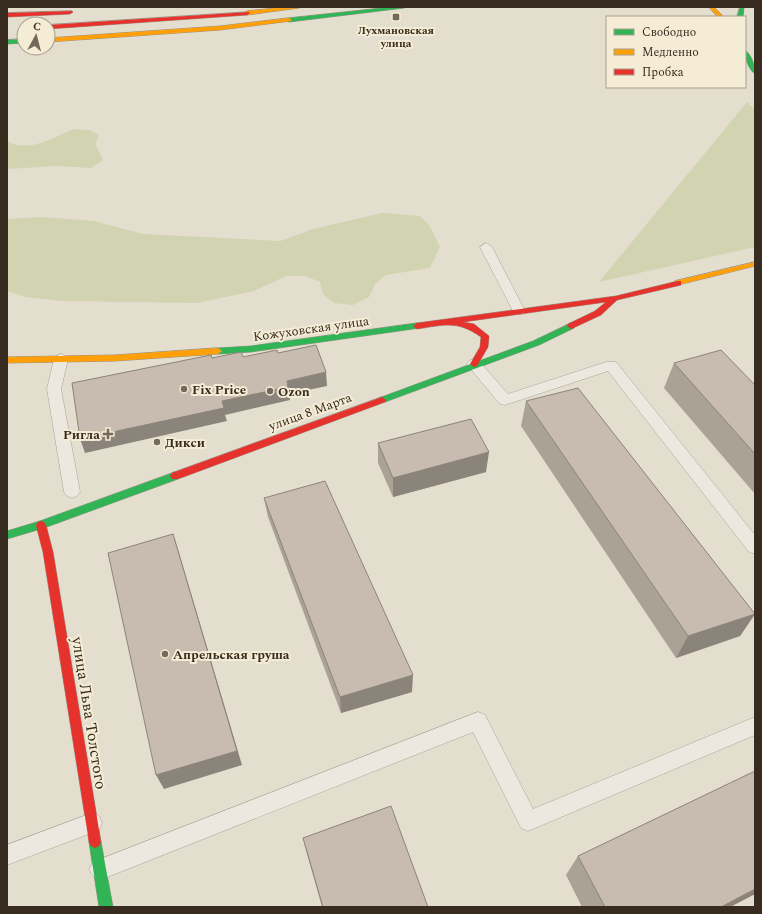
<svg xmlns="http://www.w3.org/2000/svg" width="762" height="914" viewBox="0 0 762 914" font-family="Spectral,serif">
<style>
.green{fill:#d2d3b1}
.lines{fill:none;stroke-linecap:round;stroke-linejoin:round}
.lane-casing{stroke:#a9a397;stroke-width:1}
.fast-casing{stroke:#999286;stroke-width:1}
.slow-casing{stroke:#999286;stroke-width:1}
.jam-casing{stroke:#999286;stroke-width:1}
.lane{fill:#ece8e0;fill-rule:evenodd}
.fast{fill:#30b455;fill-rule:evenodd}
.slow{fill:#ff9f0a;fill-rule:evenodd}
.jam{fill:#e5322d;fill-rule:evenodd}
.wall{fill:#aba296}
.shaded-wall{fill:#8b847a}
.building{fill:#c7bcaf;stroke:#8b847a}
.poi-dot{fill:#746a5c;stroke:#f4ecd5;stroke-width:1.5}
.labels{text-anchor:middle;stroke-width:4;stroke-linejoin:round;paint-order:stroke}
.far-poi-label{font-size:11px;font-weight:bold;fill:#372c1f;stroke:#f4ecd5}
.street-label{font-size:13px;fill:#372c1f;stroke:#f4ecd5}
.poi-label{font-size:13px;font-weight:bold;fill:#372c1f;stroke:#f4ecd5;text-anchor:start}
.near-street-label{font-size:16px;fill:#372c1f;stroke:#f4ecd5}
</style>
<rect width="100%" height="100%" fill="#e4dece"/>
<path class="green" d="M747,102L755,110V247L599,282Z
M74,129L89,130L99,135L95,144L103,160L91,168L57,166L7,169V141C28,154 54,137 74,129Z
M382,213L420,216L429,225L440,247L430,268L386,275L375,284L369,297L353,305L334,303L323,294L320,282L305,276H286L254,291L197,303L61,301L25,297L7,291V219L41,217L94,221L143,234L280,241L313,229Z"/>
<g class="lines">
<g class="lane-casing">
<path id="lane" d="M486,243L492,247L525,311L524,314H514L513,311L480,247Z
M61,354L66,356L68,359L61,389L80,492L77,496L72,498L67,496L64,492L47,389L54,359L56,356Z
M474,359L479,361L508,394L606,362H616L755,535V554L749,552L608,371L505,405L500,404L469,367L467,364L469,361Z
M478,712L485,715L533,809L755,717V735L528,831L521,828L473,732L100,880L93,876L89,869L93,862Z
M92,813L99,816L102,823L99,830L7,865V845Z"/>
</g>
<g class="fast-casing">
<path id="fast" d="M391,7H406L404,8L289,22L286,20L289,18Z
M740,7H744L743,17H737Z
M24,39V43L7,44V40Z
M745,50C752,55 755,66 755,74C748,69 745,58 745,50Z
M417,323L420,324L421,326L420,328L251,352L218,354L214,351L218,348L251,346Z
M571,323L575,326L574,328L539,345L385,402H379L378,400L379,398L533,341Z
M175,472L178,473L180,476L178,479L44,528L7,539V531L40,521Z
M95,836L99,838L101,842L113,907H99L89,842L91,838Z"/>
</g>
<g class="slow-casing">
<path id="slow" d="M286,7H301L299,8L247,15L244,13L247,11Z
M709,7H714L724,17H718Z
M289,18L291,19V21L220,30L48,42V38L220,26Z
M755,262V266L678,285L674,283L675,281Z
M218,348L222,351L218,354L115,361L7,363V357L115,355Z"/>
</g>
<g class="jam-casing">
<path id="jam" d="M72,11L73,12L70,14L7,17V13Z
M249,12L250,13L247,15L48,29V25Z
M678,281H681V285L617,300L601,315L571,329L567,326L568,324L595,311L606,302L463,322L474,324L489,336L488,347L477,366L474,367L470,364L480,347L481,337C457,320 444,325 417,329L413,326L417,323L616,296Z
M382,397L386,400L385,402L178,479H172L170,476L172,473Z
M41,521L44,522L46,525L53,552L101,842L99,846L95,848L91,846L89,842L43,552L36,525L38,522Z"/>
</g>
<use href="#lane" class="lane"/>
<use href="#fast" class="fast"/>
<use href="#slow" class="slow"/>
<use href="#jam" class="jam"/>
</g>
<path class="wall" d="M674,363L755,385V494L664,388Z
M526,401L755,614L740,636L676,658L521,426Z
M378,443L486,472L393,497L378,463Z
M264,498L412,692L341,713L268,517Z
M303,838L428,907H322L307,854Z
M578,856L755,894L730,907H582L566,875Z"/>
<path class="shaded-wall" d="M326,372L327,386L289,394L290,400L225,415L227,421L85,453L80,439L222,401L287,381Z
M489,452L486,472L393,497V478Z
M173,534L179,553L242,765L164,789L156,775Z
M755,614L740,636L676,658L688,636Z
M413,675L412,692L341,713L340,697Z
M755,889V894L730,907H721Z"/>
<path class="building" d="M316,345L326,372L287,381L288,387L222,401L224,408L80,439L72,383L211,355L212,358L241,352L243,357L277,350L278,353Z
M721,350L755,385V454L674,363Z
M578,388L755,614L688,636L526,401Z
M471,419L489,452L393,478L378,443Z
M325,481L413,675L340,697L264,498Z
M173,534L237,751L156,775L108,553Z
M755,771V889L721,907H605L578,856Z
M391,806L428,907H323L303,838Z"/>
<g class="poi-dot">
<rect x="392" y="13" width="8" height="8" rx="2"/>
<circle cx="184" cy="389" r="4"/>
<circle cx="270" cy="391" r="4"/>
<path d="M106 428h4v4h4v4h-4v4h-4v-4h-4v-4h4z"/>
<circle cx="157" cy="442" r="4"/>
<circle cx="165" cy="654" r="4"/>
</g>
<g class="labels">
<g class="far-poi-label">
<text x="396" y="34">Лухмановская<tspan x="396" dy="13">улица</tspan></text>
</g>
<g class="street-label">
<text transform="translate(311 328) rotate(-8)" y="5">Кожуховская улица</text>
<text transform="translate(310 411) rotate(-20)" y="5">улица 8 Марта</text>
</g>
<g class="poi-label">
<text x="192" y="394">Fix Price</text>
<text x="278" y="396">Ozon</text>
<text x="100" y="439" text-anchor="end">Ригла</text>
<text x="165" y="447">Дикси</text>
<text x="173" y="659">Апрельская груша</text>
</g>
<g class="near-street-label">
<text transform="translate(90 713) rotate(81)" y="6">улица Льва Толстого</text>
</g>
</g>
<rect width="762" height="914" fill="none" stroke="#372c1f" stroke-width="16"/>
<rect x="606" y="16" width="140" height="72" fill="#f4ecd5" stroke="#a89f8c"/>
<rect x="614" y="29" width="20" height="6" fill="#30b455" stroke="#a89f8c"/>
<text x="642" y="36" font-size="12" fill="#372c1f">Свободно</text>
<rect x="614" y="49" width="20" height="6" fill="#ff9f0a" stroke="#a89f8c"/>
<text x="642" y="56" font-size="12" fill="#372c1f">Медленно</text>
<rect x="614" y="69" width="20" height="6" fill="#e5322d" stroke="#a89f8c"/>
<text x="642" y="76" font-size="12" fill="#372c1f">Пробка</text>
<g transform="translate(36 36) rotate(7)"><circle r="19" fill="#f4ecd5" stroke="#a89f8c"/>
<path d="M0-3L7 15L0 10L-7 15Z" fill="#746a5c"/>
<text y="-6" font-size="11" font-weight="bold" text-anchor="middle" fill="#372c1f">С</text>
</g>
</svg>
